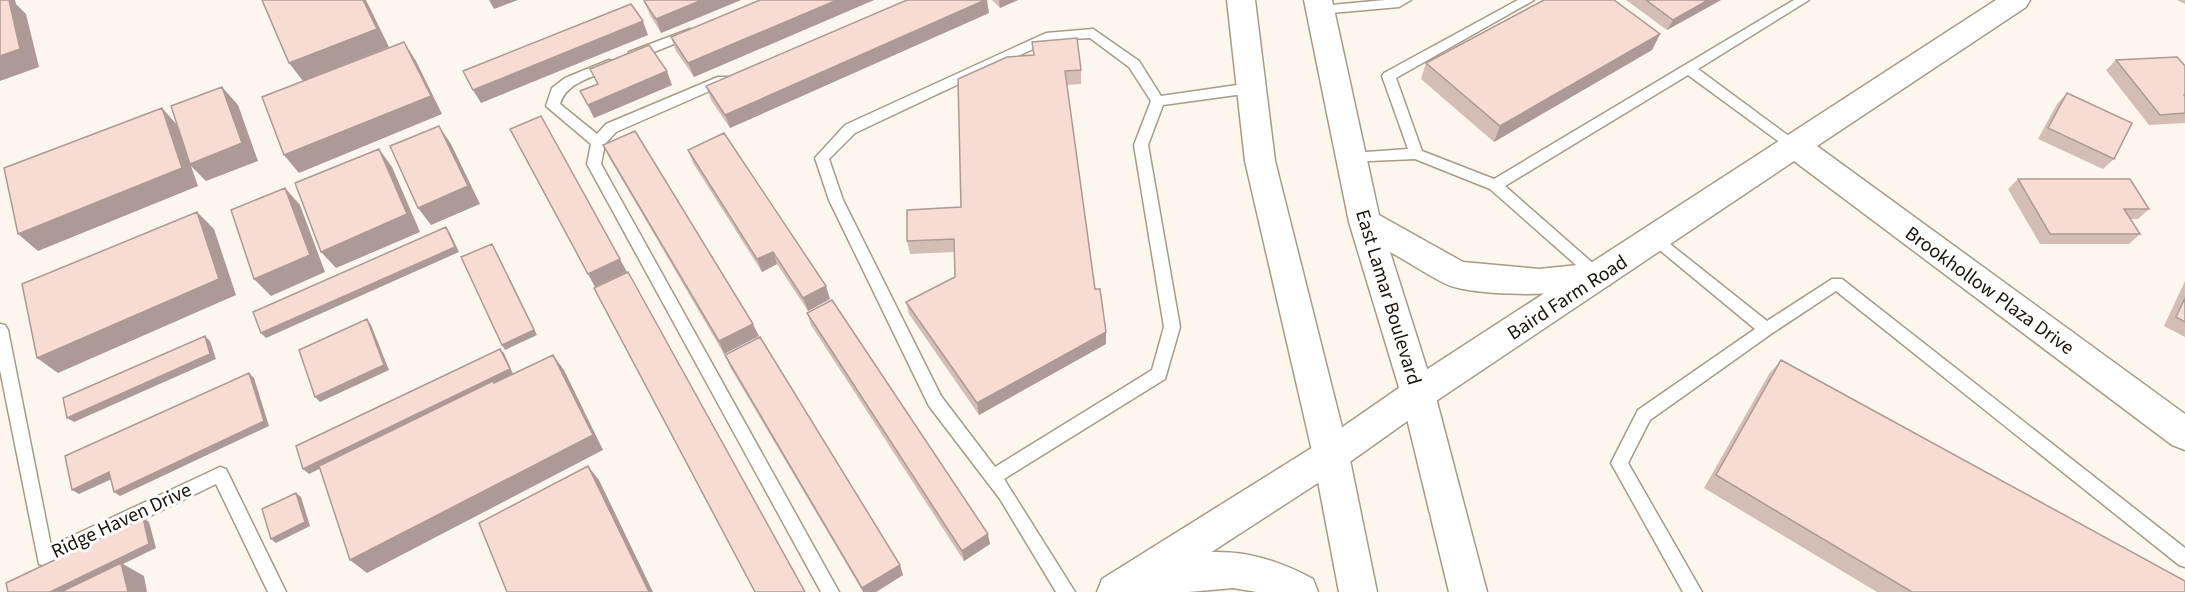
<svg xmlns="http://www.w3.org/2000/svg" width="2185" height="592" viewBox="0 0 2185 592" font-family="'Source Sans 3',sans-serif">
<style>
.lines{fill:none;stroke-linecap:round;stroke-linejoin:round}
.service-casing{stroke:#a99a86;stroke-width:3}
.tertiary-casing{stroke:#a99a86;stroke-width:3}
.secondary-casing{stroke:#a99a86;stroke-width:3}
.service{fill:#fff;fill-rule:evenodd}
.tertiary{fill:#fff;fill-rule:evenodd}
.secondary{fill:#fff;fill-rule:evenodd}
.wall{fill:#d4bdb5}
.shaded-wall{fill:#ad9a94}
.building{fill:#f7dcd3;stroke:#ad9a94;stroke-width:1.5}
.labels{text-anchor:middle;stroke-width:6;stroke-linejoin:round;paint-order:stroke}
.street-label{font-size:20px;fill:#1a140d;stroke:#fff}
</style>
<rect width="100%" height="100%" fill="#fcf6ed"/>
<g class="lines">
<g class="service-casing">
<path id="service" d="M1385,0H1411L1399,7L1320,14L1314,10L1320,6Z
M1518,0H1534L1396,78L1422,151L1494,179L1794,0H1809L1698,69L1801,145L1794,150L1789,149L1688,75L1505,186L1603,272L1605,276L1603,280H1593L1490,189L1415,159L1347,162L1345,158L1347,154L1352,153L1408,149L1382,76L1384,73Z
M690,29L694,30V36L634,60L628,55L629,52Z
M1093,29L1139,61L1161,96L1251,83L1258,88L1251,93L1163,105L1148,145L1180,327L1165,379L1004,479L1075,592H1056L1000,499L929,406L829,200L815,158L845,125L1046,33ZM1090,38L1129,67L1151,101L1134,145L1164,327L1152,370L995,467L941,396L843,200L829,159L855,133L1052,40Z
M609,60L614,62L615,65L614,68C594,77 566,82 560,104L597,134L606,124L718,77H728L730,80L728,83L616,132L605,144L601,164L839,592H821L587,164L591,144L546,106L552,88L565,78Z
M1655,232L1767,321L1832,279H1842L2185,548V567L2179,565L1836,291L1771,334L1650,420L1628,463L1702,592H1683L1611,463L1638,410L1755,329L1650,242L1648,238L1650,234Z
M0,324L5,325L8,330L51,546L220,467L226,469L286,592H268L216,484L51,564L45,566L39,564L0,370Z"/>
</g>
<g class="tertiary-casing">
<path id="tertiary" d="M1996,0H2030L2026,7L1817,146L2185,414V450L2172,445L1794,161L1430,405L1344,466L1150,592H1097L1102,579L1318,444L1406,383Z"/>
</g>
<g class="secondary-casing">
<path id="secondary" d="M1227,0H1255L1275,161L1349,455L1377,592H1339L1313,455L1245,161Z
M1304,0H1332L1379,215L1463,262L1539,269L1598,263L1610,267L1614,276L1610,285C1577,296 1477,298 1446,284C1427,275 1409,262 1390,252L1435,394L1487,592H1449L1401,394L1349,222Z
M1211,552C1249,551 1279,561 1313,579L1318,592H1257L1233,588L1188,592H1103L1108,579C1141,566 1176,557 1211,552Z"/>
</g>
<use href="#service" class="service"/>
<use href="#tertiary" class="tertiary"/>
<use href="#secondary" class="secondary"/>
</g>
<path class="wall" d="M646,0H741L661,33L650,15L644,1Z
M760,0H874L694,77L676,51L671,37Z
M992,0H1018L1000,8Z
M1626,0H1721L1667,30Z
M2177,0H2185V4Z
M989,13L730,128L711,100L706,86Z
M1660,34L1652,50L1494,142L1421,79L1426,63Z
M1032,42L1081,70V84L1067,85L1095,289L1106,344L979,415L909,314L906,302L955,277L954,252L910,254L907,241L961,207L1033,55Z
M2116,60L2185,66V123L2149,125L2106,70Z
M590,69L672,85L594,118L580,91L597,84Z
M2067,93L2114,159L2103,169L2038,139L2057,104Z
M603,145L759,336L724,354L610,159Z
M688,150L830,299L808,311L777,264L762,272L693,163Z
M2018,179L2149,209L2138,219H2130L2140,234L2129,244H2040L2008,189Z
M2185,281V337L2164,326Z
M807,313L990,544L964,561L811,325Z
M725,355L900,565L903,575L876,592H863L730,367Z
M1781,360L2185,592H1877L1704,488L1769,374Z"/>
<path class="shaded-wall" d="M3,0H15L16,4L26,14L39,67L0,81V56Z
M363,0H366L389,47L303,81L289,63Z
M489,0H518L494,9Z
M702,0H741L661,33L656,19Z
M837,0H874L694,77L688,63Z
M985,0H987L989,13L730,128L725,115Z
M999,0H1018L1000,8Z
M1708,0H1721L1667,30L1673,20Z
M643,21L648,35L481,103L473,90Z
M1660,34L1652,50L1494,142L1500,126Z
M404,42L416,61L442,114L299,173L284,155Z
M667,71L672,85L594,118L588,105Z
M222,87L238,105L258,161L206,181L191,166L198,186L38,251L18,234L162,108L178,126Z
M439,126L451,144L480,204L431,225L418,208Z
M379,149L392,167L420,232L336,268L321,252Z
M285,188L300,205L325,272L271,296L254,279Z
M197,212L214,229L236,295L58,373L37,358Z
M446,227L450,233L459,252L266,338L261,333Z
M492,244L495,249L537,335L505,350L502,345Z
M773,252L777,264L762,272L757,259Z
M620,259L627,272L595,287L588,274Z
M826,286L830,299L808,311L803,298Z
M367,319L371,325L389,370L320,402L315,397Z
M753,324L759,336L724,354L719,341Z
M1106,332V344L979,415L977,403Z
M205,336L210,341L216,359L74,422L67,418Z
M500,349L504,353L513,374L309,474L303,469Z
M553,355L564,370L603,450L367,573L350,560Z
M249,373L254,378L269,426L120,496L114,492Z
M588,466L599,480L653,592H649Z
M109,472L116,477L79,494L72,490Z
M296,493L301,497L310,526L276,543L271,539Z
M143,518L149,522L156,548L123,564L144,576L147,592H50Z
M988,534L990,544L964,561L962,551Z
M900,565L903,575L876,592H863L862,588Z"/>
<path class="building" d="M0,0H9L20,49L0,56Z
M262,0H363L377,29L289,63Z
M646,0H702L656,19L644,1Z
M760,0H837L688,63L671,37Z
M907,0H985L725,115L706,86Z
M1544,0H1614L1660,34L1500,126L1426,63Z
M1646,0H1708L1673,20Z
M631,4L643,21L473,90L463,71Z
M1077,38L1081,70L1065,71L1095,289H1100L1106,332L977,403L906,302L955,277L954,239L907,241V210L961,207L958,79L1007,57L1034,55L1032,42Z
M404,42L431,96L284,155L262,97Z
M649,45L667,71L588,105L580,91L598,84L590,69Z
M2177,57L2185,66V95H2184L2185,97V113L2160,115L2116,60Z
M222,87L242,143L190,164L171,106Z
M2067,93L2132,123L2114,159L2048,128Z
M162,108L182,168L18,234L4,168Z
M541,116L620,259L588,274L510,129Z
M439,126L468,186L418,208L390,146Z
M635,131L753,324L719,341L603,145Z
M724,133L826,286L803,298L773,252L757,259L688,150Z
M379,149L407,214L321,252L295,183Z
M2018,179H2130L2149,209H2124L2140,234H2050Z
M285,188L310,255L254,279L231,210Z
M197,212L219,279L37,358L22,284Z
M446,227L455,247L261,333L253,312Z
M492,244L534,330L502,345L461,257Z
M628,272L805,592H755L594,288Z
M2185,298V322L2176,317Z
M832,300L988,534L962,551L807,313Z
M367,319L384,365L315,397L299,350Z
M205,336L210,354L67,418L63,398Z
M760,337L900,565L862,588L725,355Z
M500,349L510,369L303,469L296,446Z
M553,355L593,435L350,560L319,466L493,381L494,383Z
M1781,360L2185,581V592H1912L1716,475Z
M249,373L264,421L114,492L109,472L72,490L65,456Z
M588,466L649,592H507L479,523Z
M296,493L305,522L271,539L262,509Z
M143,518L149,544L50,592H8L6,583Z
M121,563L128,592H61Z"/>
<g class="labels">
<g class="street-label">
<text transform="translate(1990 290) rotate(36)" y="7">Brookhollow Plaza Drive</text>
<text transform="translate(1389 297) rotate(73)" y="7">East Lamar Boulevard</text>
<text transform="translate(1567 297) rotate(-33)" y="7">Baird Farm Road</text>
<text transform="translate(121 520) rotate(-25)" y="7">Ridge Haven Drive</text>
</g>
</g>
</svg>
